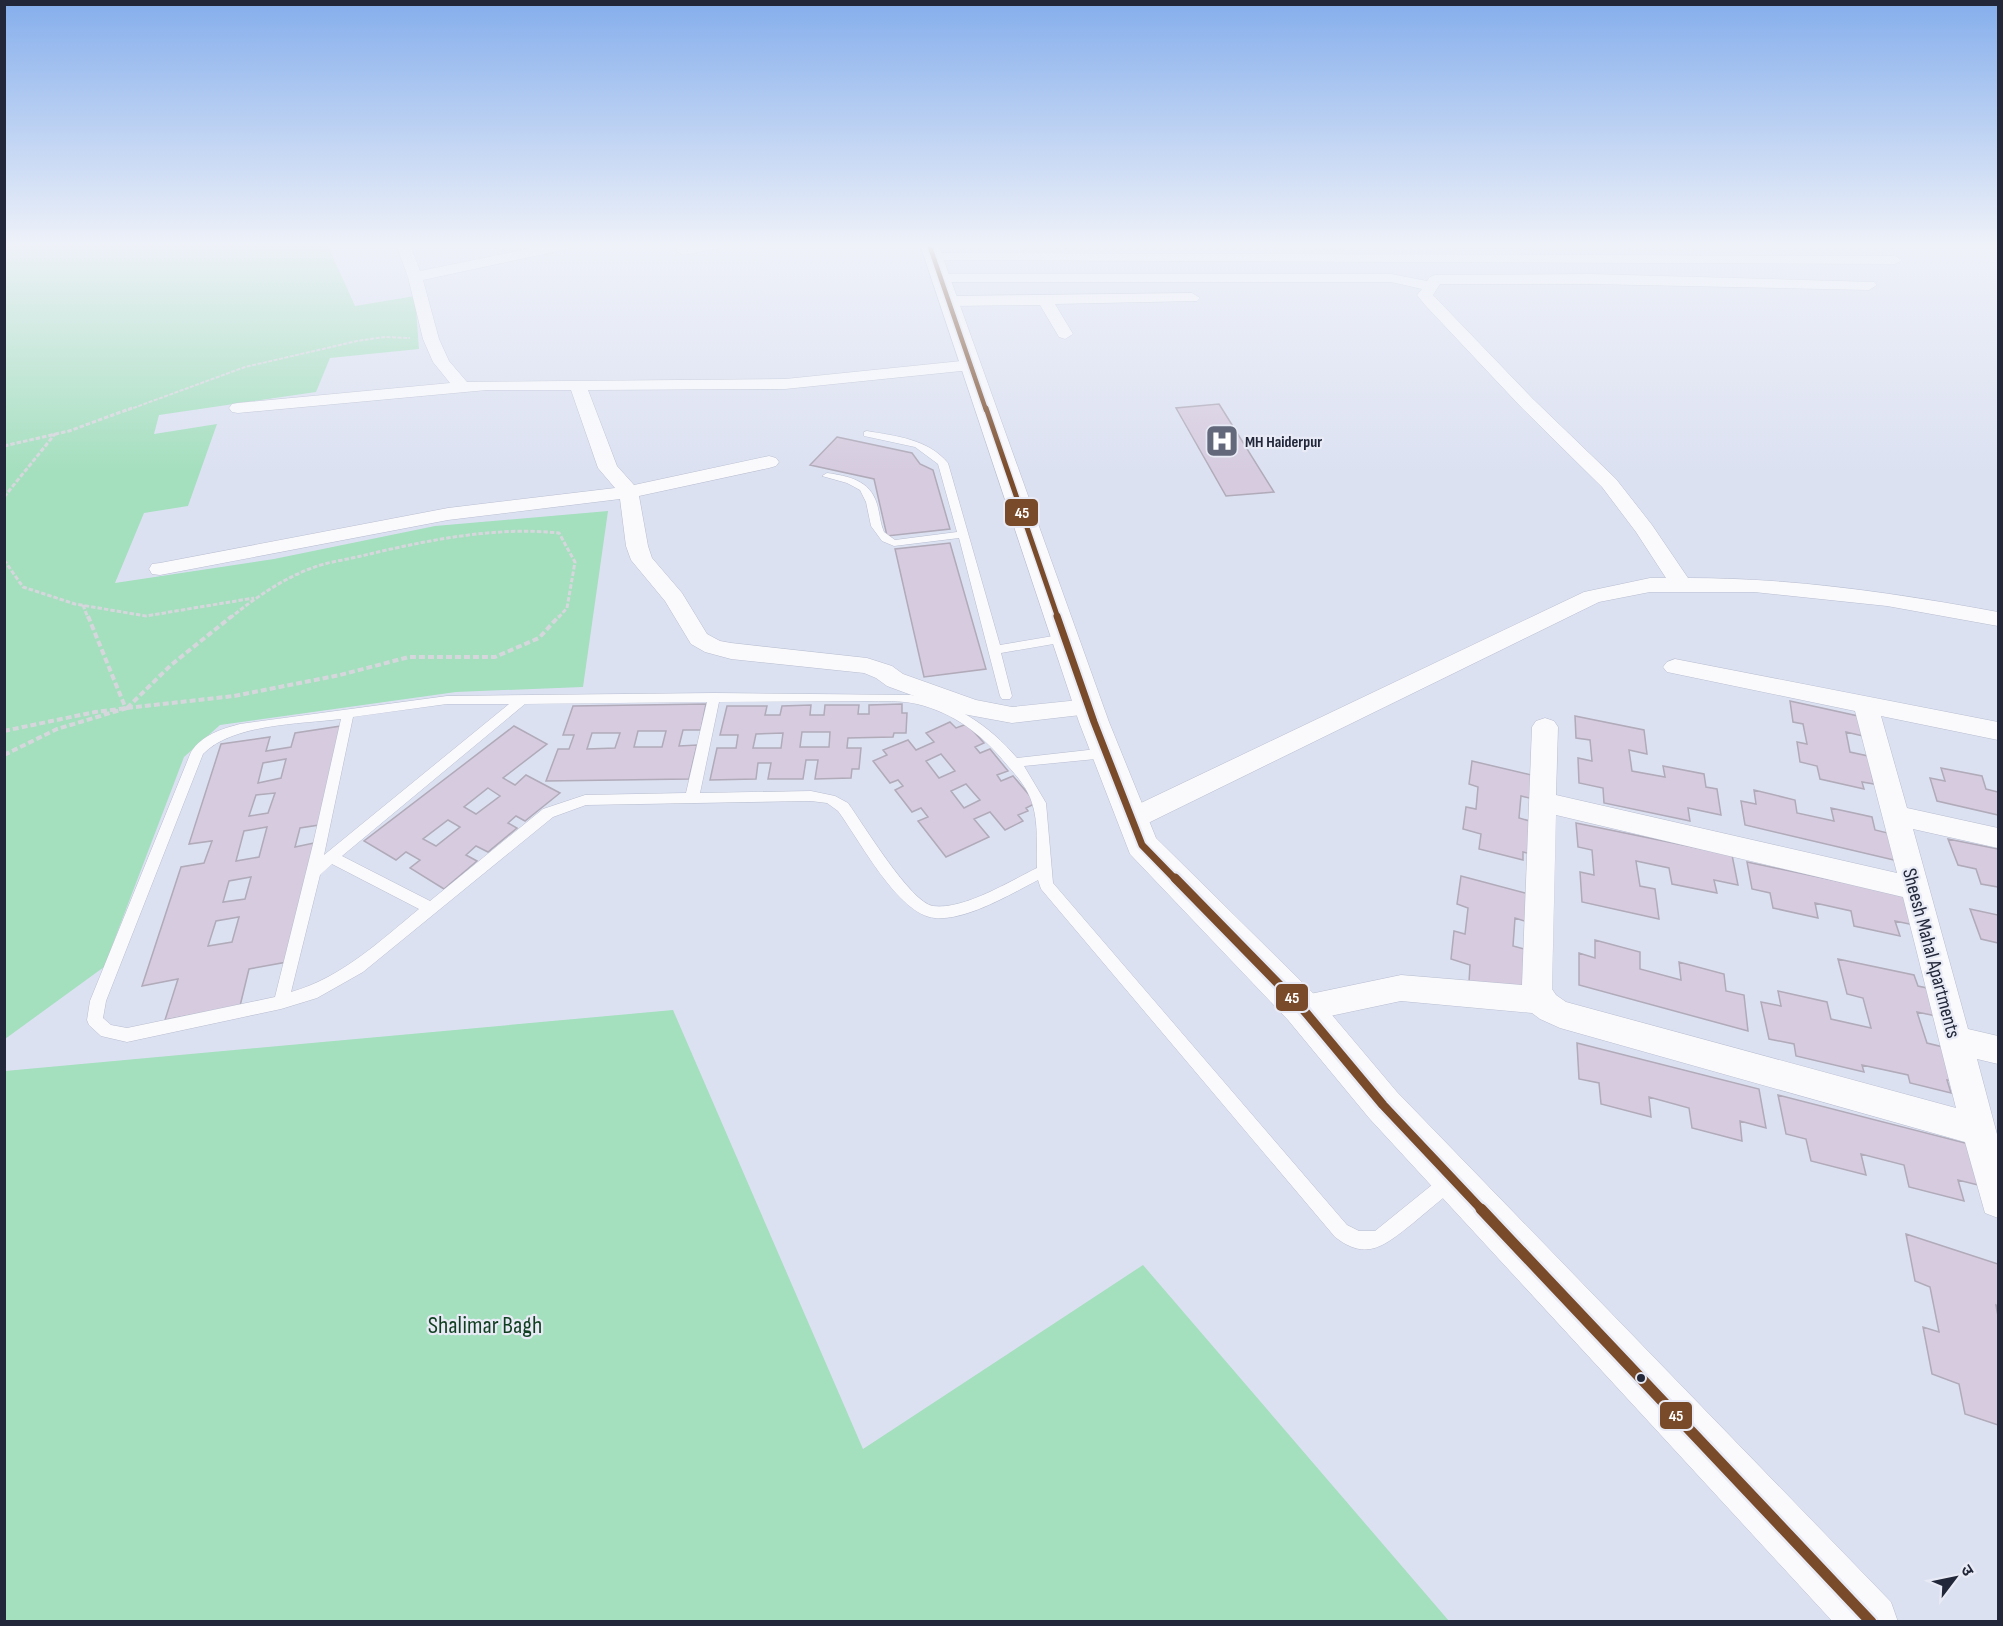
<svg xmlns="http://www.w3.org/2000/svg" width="2003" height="1626" viewBox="0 0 2003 1626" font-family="'Sofia Sans Condensed','Noto Sans Devanagari',sans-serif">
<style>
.green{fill:#a4dfbe}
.building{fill:#d6cbdf;stroke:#b0aab9;stroke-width:1.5;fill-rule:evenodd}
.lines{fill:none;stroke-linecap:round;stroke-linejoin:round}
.service-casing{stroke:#b8becf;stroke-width:1}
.minor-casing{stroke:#b8becf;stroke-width:1}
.tertiary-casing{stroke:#b8becf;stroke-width:1}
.path-far2{stroke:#d5d7dc;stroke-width:2;stroke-dasharray:4 1.5;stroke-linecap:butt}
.path-far1{stroke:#d5d7dc;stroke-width:3;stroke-dasharray:4.5 2;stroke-linecap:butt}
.path{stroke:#d5d7dc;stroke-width:4;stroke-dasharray:6 3;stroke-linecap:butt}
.service{fill:#fafafd;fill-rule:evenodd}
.minor{fill:#fafafd;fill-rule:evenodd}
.tertiary{fill:#fafafd;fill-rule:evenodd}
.bus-1-far4-casing{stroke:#e8ebf5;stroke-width:8}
.bus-1-far3-casing{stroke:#e8ebf5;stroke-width:8}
.bus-1-far2-casing{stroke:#e8ebf5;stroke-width:11}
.bus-1-far1-casing{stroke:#e8ebf5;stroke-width:14}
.bus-1-casing{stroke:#e8ebf5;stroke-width:16}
.bus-1-far4{stroke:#7a4b2a;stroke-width:4.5}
.bus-1-far3{stroke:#7a4b2a;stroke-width:5}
.bus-1-far2{stroke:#7a4b2a;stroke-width:7}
.bus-1-far1{stroke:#7a4b2a;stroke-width:9}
.bus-1{stroke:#7a4b2a;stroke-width:11}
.bus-dot{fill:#22273a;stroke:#e8ebf5;stroke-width:2}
.labels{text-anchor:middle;stroke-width:4.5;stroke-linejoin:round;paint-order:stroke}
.far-poi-label{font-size:16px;font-weight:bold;fill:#22273a;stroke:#e8ebf5;text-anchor:start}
.street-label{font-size:20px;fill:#22273a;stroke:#e8ebf5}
.near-park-label{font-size:24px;fill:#103e20;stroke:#e8ebf5}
.line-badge{stroke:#e8ebf5;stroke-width:2}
.badge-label{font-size:16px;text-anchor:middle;font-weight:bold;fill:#fff}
</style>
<rect width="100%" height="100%" fill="#dce1f2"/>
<path class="green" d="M5,244H327L355,306L415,296L419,349L330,358L316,392L159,415L154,434L217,424L188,506L144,513L115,583L274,559L435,526L608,511L583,687L456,692L220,725L184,757L104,967L5,1039Z
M673,1010L863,1449L1143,1265L1449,1621H5V1071Z"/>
<path class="building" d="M1219,404L1274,492L1226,496L1176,408Z
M837,437L912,453L920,464L933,470L950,529L887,536L874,479L810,465Z
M950,543L986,669L924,677L895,549Z
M1790,701L1858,716L1863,736L1846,732L1850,752L1868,756L1874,784L1862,782L1864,789L1820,779L1817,766L1800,762L1797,742L1807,744L1803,724L1793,722Z
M706,704L701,730H683L679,746L697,745L689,779L546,781L558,749H569L574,735H563L573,706ZM638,731H666L662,747H634ZM592,733H620L615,748L587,749Z
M902,704V713H907L906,733H894L893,737L848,738L847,748H861L859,769H852L851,778L815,779L818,760H806L803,779H768L771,763H758L756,779L710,780L717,748H736L738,735H720L727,706H767L765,715H780L782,706L811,705L810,715H824L825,705H859L858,714H869V705ZM802,732H830L829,747H800ZM783,733L781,748H753L756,734Z
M1575,716L1644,730L1647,754L1629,750L1632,771L1665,777L1663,766L1704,774L1706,787L1717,789L1721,815L1688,808L1690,821L1604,803L1603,788L1579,783L1578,758L1592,761L1590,740L1576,738Z
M950,722L956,728L967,724L984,743L975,747L980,753L990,749L1008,771L997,775L1001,781L1013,776L1036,803L1026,808L1028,811L1018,815L1023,821L1005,830L990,812L974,819L989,837L946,857L918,821L928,817L921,808L912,812L895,790L903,786L898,780L890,783L873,761L887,755L883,750L908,740L916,750L934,742L926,733ZM941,754L955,771L939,778L926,761ZM966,784L980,800L964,808L951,791Z
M341,726L319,825L300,828L295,847L314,843L287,962L249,969L240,1006L165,1020L178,979L142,986L181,867L204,863L212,841L189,844L221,744L270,737L266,751L291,747L295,733ZM286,759L281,778L258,783L263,763ZM275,793L268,813L249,816L256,795ZM267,827L259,857L236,861L244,831ZM251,877L245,899L223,902L229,881ZM239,917L232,942L208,946L216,921Z
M514,726L547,744L503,778L515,785L526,775L560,793L525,821L516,816L508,823L517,828L488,852L476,846L466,855L477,861L444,889L410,868L420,860L406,852L396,860L364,841ZM488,788L500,796L476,814L464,807ZM448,820L460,827L436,846L423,839Z
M1472,761L1540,777L1538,800L1521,796L1519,818L1537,823L1535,855L1523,852V860L1479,849L1481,834L1463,829L1466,807L1476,809L1478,787L1469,784Z
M1941,768L1982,776L1986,789L1998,792V815L1937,801L1930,778L1945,781Z
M1754,790L1795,800L1797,813L1834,821L1831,808L1872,817L1875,830L1892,834L1898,861L1745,825L1741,801L1756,804Z
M1576,823L1732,855L1738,885L1714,880L1717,893L1672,884L1669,868L1636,861L1640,886L1655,889L1659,919L1582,902L1580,872L1594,875L1592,850L1578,847Z
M1948,839L1998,849V887L1981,884L1976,869L1958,865Z
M1747,862L1909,896L1919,926L1895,921L1900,936L1854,926L1851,911L1815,903L1818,918L1773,908L1770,893L1752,889Z
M1461,876L1536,896L1534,924L1515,918L1513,946L1532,951L1530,990L1469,982L1470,965L1451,959L1454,931L1465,934L1468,908L1457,904Z
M1970,909L1998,915V943L1981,939Z
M1595,940L1640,952V969L1681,980L1679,962L1724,974L1726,991L1744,995L1748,1031L1579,985V953L1595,958Z
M1838,959L1914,975L1918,986L1927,988L1936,1016L1917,1012L1927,1043L1947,1048L1958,1082L1947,1080L1951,1093L1910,1083L1908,1075L1862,1065L1864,1072L1796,1056L1794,1044L1769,1039L1761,1002L1781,1006L1778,991L1827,1002L1831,1019L1871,1028L1863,998L1847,994Z
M1577,1043L1759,1089L1766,1128L1740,1121L1742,1141L1692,1128L1689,1108L1649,1097L1651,1117L1601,1104L1599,1083L1579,1079Z
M1778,1095L1973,1145L1986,1187L1958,1180L1964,1201L1909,1187L1904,1165L1861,1154L1866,1175L1811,1161L1806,1139L1786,1134Z
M1906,1234L1998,1264V1306L1996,1305L1998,1316V1425L1965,1414L1959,1384L1932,1374L1923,1327L1939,1332L1930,1287L1915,1281Z"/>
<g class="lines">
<g class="service-casing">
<path id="service" d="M867,431C896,436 928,439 948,463L1000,645L1065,634L1071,638L1065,642L1001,653L1012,696L1010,699H1002L1000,696L959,538L894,546L882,541L871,526L866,502L860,490L847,483L822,476L827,473C848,476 870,480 877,504C880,514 880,523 884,532L895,540L957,532L938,464L915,447L864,436V432Z
M714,693L911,695C954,702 989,725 1017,758L1106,748L1111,750L1112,753L1106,758L1024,766L1046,803L1053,883L1347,1225L1359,1231H1375L1443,1176L1449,1173L1455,1176L1458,1182L1455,1188C1441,1200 1426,1212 1412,1224C1385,1245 1367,1262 1335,1237L1041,889L1038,880C1011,894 966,921 935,918C898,915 859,839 838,811L827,803L811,801L586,805L553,817L363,972L317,998L281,1009L127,1042L101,1036L89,1025L87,1020L90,1001L191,752C202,735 221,729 240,724L447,696ZM866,701C883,702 900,700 917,704C954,713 983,735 1007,765C1017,776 1028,789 1032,803C1039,824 1036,847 1037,868C1010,881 964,910 933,906C911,903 863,824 848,803L835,796L811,791L700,793L719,702ZM707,702L686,793L585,795L543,809L430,901L342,856L525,704ZM447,704H509L324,855L353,717ZM341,719L313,844L275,997L127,1028L111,1025L103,1018L106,1001L203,754C232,724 299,724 341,719ZM332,864L419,909C380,941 341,978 291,992L320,875Z"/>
</g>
<g class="minor-casing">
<path id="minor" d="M396,244H410L420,271L552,244H579L572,248L423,280L439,339L449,361L467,382L785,379L971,360L977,361L979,365L977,369L971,370L785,389L588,390L617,466L634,485L769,456L776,458L779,462L776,466L769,468L639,496L648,546L652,558L682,593L707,634L720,641L731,643L867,658L892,666L903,674L976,700L1012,707L1089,699L1098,701L1101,707L1098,713L1012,723L963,714L887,686L876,678L864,673L731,659L705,652L691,644L665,601L631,560L626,546L620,499L448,520L160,575L152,574L149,569L152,564L160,563L448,508L615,488L598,468L571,390H487L238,413L232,412L229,408L232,404L238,403L450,383L433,362L423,339L408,277Z
M698,244H727L725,247L683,255L676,251L678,248Z
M934,253L1895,256L1902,260L1895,264L929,260L927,257Z
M942,274H1391L1427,281L1430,277L1435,275L1591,274L1874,282L1877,285L1869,290L1591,284H1440L1433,295L1533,399L1616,479L1652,525L1688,578C1793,578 1895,593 1998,612V626L1887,606L1754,592H1650L1599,602L1142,826L1132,829L1122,826L1118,819L1122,812L1584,592L1650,578H1666L1636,532L1602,487L1521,407L1425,305L1417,295L1422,289L1391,282H937L934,279L937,276Z
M1192,293L1200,298L1197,301L1055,304L1073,334L1065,339L1059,337L1040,305L949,306L941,301L949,296Z
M1675,659L1998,722V740L1881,716L1907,808L1998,828V848L1913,829L1968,1029L1998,1036V1064L1977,1059L1998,1138V1218L1985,1213L1965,1142L1560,1028L1540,1019L1532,1013L1401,1001L1302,1022L1291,1018L1286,1008L1291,998L1401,975L1522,985L1532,727L1536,721L1545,718L1554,721L1558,727L1556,795L1897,873L1855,711L1667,672L1663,667L1667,662ZM1556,815L1903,897L1956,1108L1566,1002L1556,995L1552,989Z"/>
</g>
<g class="tertiary-casing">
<path id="tertiary" d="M920,244H938L1109,722L1156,838L1316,996L1397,1092L1891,1602L1898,1622H1833L1369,1118L1288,1020L1130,854L1079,722Z"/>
</g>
<path class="path-far2" d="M128,410L245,367L357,341L385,337L410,338"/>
<path class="path-far1" d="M4,446L69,431L132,408
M4,497L55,434
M4,560L23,587L75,604L146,616L254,598
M83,605L88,618
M230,618C255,598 282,579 312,568C327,562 345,560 361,556C424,541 494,526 559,533L575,562L567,608L558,618"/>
<path class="path" d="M88,616L126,709
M127,708L171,665L232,616
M127,708L234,696L340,675L409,657H495L539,638L559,616
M4,731L95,712L127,708
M4,755L57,729L127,708"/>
<use href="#service" class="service"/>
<use href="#minor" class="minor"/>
<use href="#tertiary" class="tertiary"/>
<g class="bus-1-far4-casing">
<path id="bus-1-far4" d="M929,244L986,410"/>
</g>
<g class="bus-1-far3-casing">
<path id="bus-1-far3" d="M986,408L1058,618"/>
</g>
<g class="bus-1-far2-casing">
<path id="bus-1-far2" d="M1057,616L1094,722L1142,845L1176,880"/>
</g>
<g class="bus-1-far1-casing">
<path id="bus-1-far1" d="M1175,878L1302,1008L1383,1105L1482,1210"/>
</g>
<g class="bus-1-casing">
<path id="bus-1" d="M1481,1209L1871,1622"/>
</g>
<use href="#bus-1-far4" class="bus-1-far4"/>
<use href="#bus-1-far3" class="bus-1-far3"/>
<use href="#bus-1-far2" class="bus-1-far2"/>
<use href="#bus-1-far1" class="bus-1-far1"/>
<use href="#bus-1" class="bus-1"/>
</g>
<linearGradient id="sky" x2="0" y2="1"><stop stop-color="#85aeec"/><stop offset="0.52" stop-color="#eff2f9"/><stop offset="1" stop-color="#eff2f9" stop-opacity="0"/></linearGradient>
<rect width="2003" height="472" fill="url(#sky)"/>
<defs>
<g id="hospital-square" transform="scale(1.725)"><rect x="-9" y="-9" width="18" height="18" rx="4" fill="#63687a" stroke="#e8ebf5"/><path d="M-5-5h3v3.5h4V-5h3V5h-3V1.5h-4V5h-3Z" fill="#fff"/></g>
</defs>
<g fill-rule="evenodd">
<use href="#hospital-square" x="1222" y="441"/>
</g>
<circle class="bus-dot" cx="1641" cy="1378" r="5"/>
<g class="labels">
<g class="far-poi-label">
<text x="1245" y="447">MH Haiderpur</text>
</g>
<g class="street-label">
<text transform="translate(1932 953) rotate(75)" y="7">Sheesh Mahal Apartments</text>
</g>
<g class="near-park-label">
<text x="485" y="1333">Shalimar Bagh</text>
</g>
</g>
<g class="line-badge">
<rect x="1004" y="498" width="35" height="29" rx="6" fill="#7a4b2a"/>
<rect x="1275" y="983" width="34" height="29" rx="6" fill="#7a4b2a"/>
<rect x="1659" y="1401" width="34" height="29" rx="6" fill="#7a4b2a"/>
</g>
<g class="badge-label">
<text x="1022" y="518">45</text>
<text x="1292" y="1003">45</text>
<text x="1676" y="1421">45</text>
</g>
<rect width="2003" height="1626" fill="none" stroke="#22273a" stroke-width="12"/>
<g transform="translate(1955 1578) rotate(58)" stroke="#e8ebf5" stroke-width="4.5" paint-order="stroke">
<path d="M0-4.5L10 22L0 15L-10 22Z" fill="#22273a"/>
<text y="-9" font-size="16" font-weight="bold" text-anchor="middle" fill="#22273a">उ</text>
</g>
</svg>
